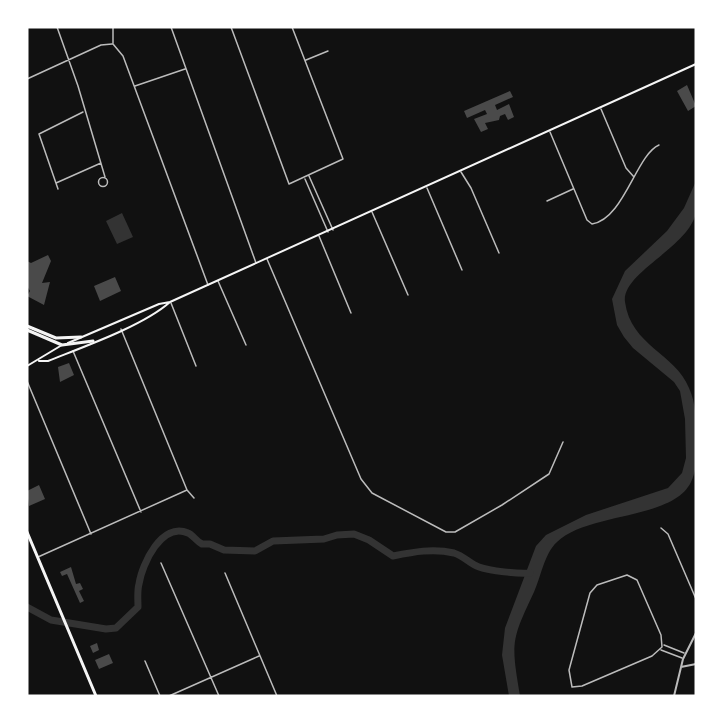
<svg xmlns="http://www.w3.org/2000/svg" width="723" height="723" viewBox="0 0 723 723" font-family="'Space Grotesk',sans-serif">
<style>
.water{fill:#333}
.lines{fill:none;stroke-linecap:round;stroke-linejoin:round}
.river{stroke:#333;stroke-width:7}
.building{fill:#4a4a4a}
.minor{stroke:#bcbcbc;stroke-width:1.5}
.tertiary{stroke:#bcbcbc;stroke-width:2}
.secondary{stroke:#f5f5f5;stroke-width:2}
.primary{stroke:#f5f5f5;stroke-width:3}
</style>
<rect width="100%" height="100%" fill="#111"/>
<path class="water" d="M696,181C696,191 698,203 696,213C688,248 621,273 625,302C631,346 675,353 689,388C696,403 696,420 696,437C696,452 698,468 691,482C673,520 588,512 557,542C544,554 541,577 534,592C511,641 511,642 520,696H509L502,655L505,628L536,546L546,535L586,515L668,488L682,473L686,458L685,419L680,391L674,382L633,348L624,337L617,325L612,299L625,271L667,231L684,208Z
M122,213L133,237L117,244L106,221Z"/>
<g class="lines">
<path class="river" d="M27,607L51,620L106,629L116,628L138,607C138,600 137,591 139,584C142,564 162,521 188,533C193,535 196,541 202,544H210L224,550L255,551L273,541L324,539L337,535L354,534L369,540L393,556C413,552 433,548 454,553C464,556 470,564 479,567C490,571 518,574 530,573"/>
</g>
<path class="building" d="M687,85L696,106L688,111L677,91Z
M510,91L513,97L495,105L497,110L509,104L514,117L508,120L505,114L500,116L499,120L485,123L488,129L481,132L474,119L487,114L485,110L467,118L464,111Z
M48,255L51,261L42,283L50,282L44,305L27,296L30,291L27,286V261L31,263Z
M115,277L121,291L100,301L94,286Z
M69,363L74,375L60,382L58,367Z
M39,485L45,499L29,506L27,491Z
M71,567L76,584L80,583L83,589L79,591L84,601L80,603L67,574L62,576L60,572Z
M97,643L99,650L93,653L90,646Z
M109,654L113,663L99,669L95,660Z"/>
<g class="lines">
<path class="minor" d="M57,27L78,86L105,177
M113,27V43
M171,27L256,263
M231,27L289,184L343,159L292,27
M113,44L123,56L208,285
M306,60L328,51
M27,79L101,45L112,44
M135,86L185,69
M601,109L626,168L634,177
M550,132L587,220L592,224C624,219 636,155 659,145
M461,172L471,188L499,253
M309,176L333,230
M98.5 182a4.5 4.5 0 1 1 9 0a4.5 4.5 0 1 1-9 0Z
M305,179L328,232
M56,183L101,163
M427,188L462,270
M58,189L39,134L83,112
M547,201L573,189
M372,212L408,295
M319,236L351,313
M267,259L361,479L372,493L446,532H455L502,505L549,474L563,442
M218,281L246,345
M171,303L196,366
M121,329L187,490L194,498
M73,351L141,512
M27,381L91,534
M661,528L668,534L696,599
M38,557L187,490
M161,563L219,696
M225,573L277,696
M627,575L637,580L661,635L662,647L652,656L582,686L572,687L569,670L590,593L597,585Z
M664,645L684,653
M661,650L682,658
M145,661L160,696
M169,696L259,656"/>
<path class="tertiary" d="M681,667L696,664
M674,696L683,659L696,633"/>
<path class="secondary" d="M68,343L159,304L170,302
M39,361H48C83,347 143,326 170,302L696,64
M27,366L62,345"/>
<path class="primary" d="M27,326L56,338L81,337
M27,330L62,345L93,341
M27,532L96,696"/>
</g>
<rect width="723" height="723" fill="none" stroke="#ffffff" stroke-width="57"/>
</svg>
